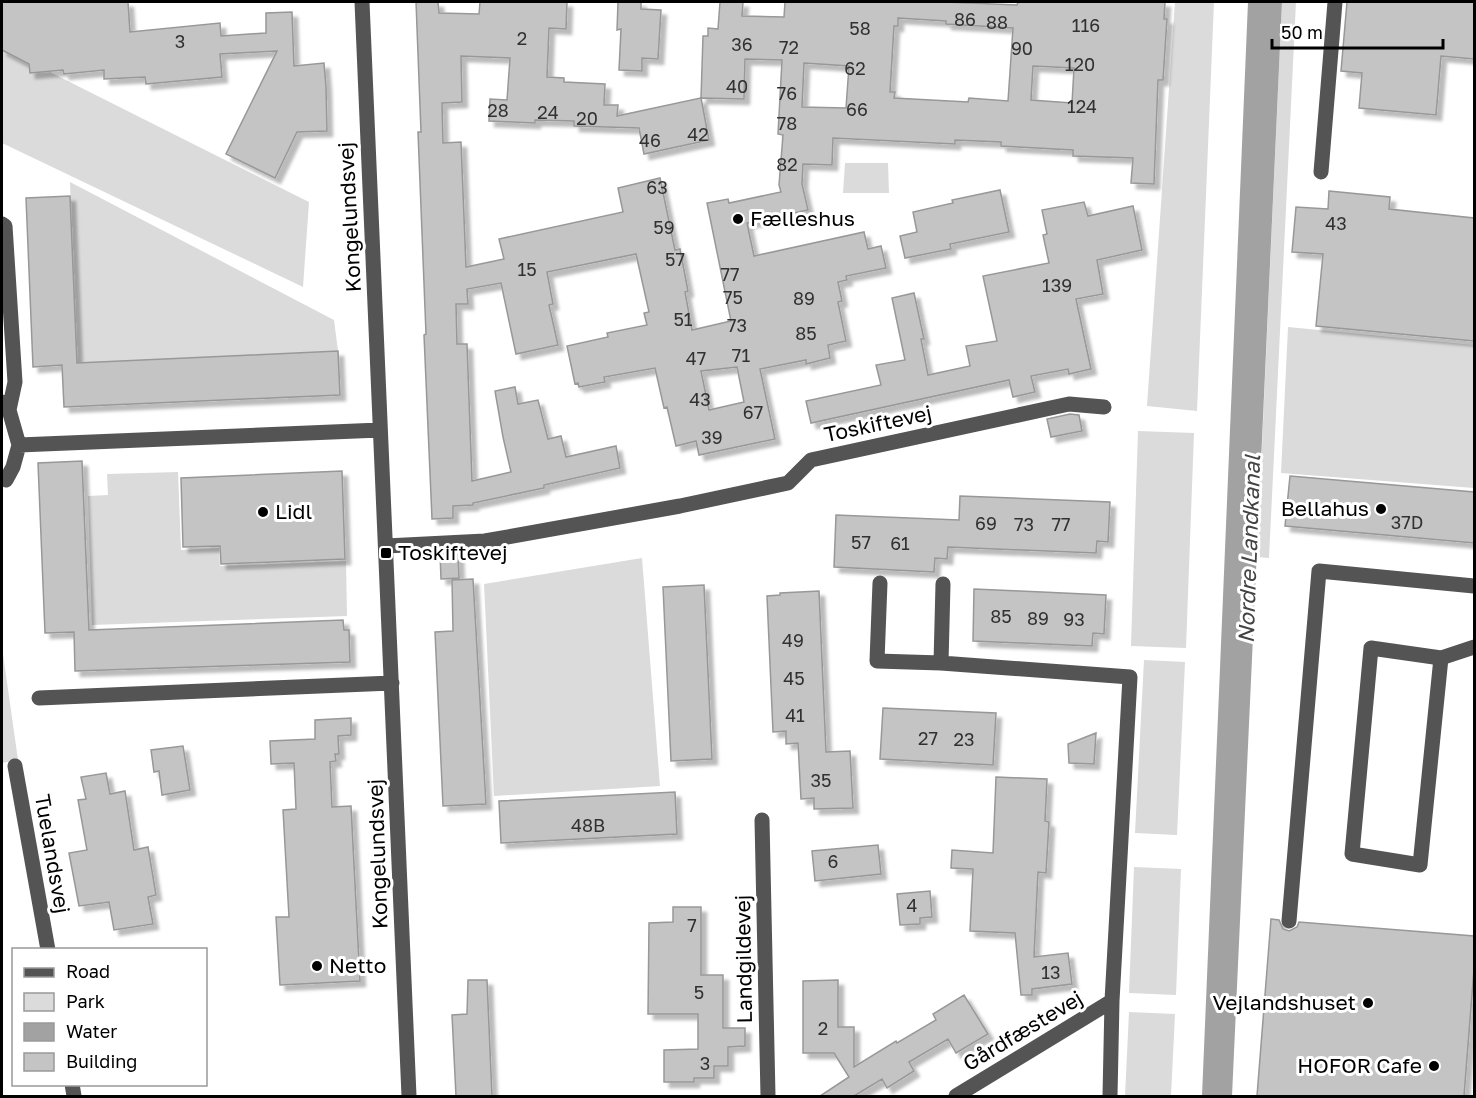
<svg xmlns="http://www.w3.org/2000/svg" width="1476" height="1098" viewBox="0 0 1476 1098" font-family="'Golos Text',sans-serif">
<style>
.green{fill:#dbdbdb}
.water{fill:#a2a2a2}
.building{fill:#c4c4c4;stroke:#989898;stroke-width:1.5;fill-rule:evenodd;filter:url(#shadow)}
.lines{fill:none;stroke-linecap:round;stroke-linejoin:round}
.minor{stroke:#545454;stroke-width:15}
.poi-dot{fill:#000;stroke:#fff;stroke-width:2}
.labels{text-anchor:middle;stroke-width:6;stroke-linejoin:round;paint-order:stroke}
.number-label{font-size:18px;fill:#313131}
.street-label{font-size:21px;fill:#000;stroke:#fff}
.poi-label{font-size:21px;fill:#000;stroke:#fff;text-anchor:start}
.water-label{font-size:22px;font-style:italic;fill:#434343;stroke:#fff}
</style>
<defs>
<filter id="shadow"><feDropShadow dx="5.5" dy="5.5" stdDeviation="1.5" flood-color="#0004"/></filter>
</defs>
<rect width="100%" height="100%" fill="#fff"/>
<path class="green" d="M1175,2H1214L1197,411L1147,406Z
M1282,2H1296L1269,558L1257,557Z
M2,48L309,202L303,287L2,143Z
M845,163H888L889,193H843Z
M70,182L334,320L338,351L77,363Z
M1288,327L1474,345V488L1281,473Z
M1138,431L1194,433L1186,648L1131,646Z
M178,472L181,550L219,548L220,566L346,561L347,616L92,625L88,496L108,495L107,474Z
M642,558L660,786L494,796L484,584Z
M2,647L18,760L2,763Z
M1144,660L1185,662L1177,835L1135,833Z
M1134,867L1181,869L1176,995L1129,993Z
M1129,1012L1175,1014L1171,1096H1125Z"/>
<path class="water" d="M1248,2H1282L1232,1096H1202Z"/>
<path class="building" d="M2,2H128L130,32L220,23L221,36L266,33V13L292,12L294,66L324,63L326,87L327,131L297,132L275,178L226,154L277,51L220,54L222,77L146,84L145,77L104,79V70L64,74L63,70L30,73L29,64L2,50Z
M416,2H438L439,13L479,14L480,2H567L566,29L549,28L547,77L564,78V82L605,84L604,105H618L617,116L701,98L703,36H708V28L718,29L720,2H743L742,16L784,17L785,2H945L1017,5L1018,2H1165L1164,19H1167L1163,80H1158L1154,184L1131,183L1133,158L1073,156V150L1001,146V142L955,140V144L833,138L832,165L803,164L802,184L808,210L747,223L754,256L864,232L868,249L881,246L886,268L846,276L847,280L838,282L842,301L838,302L846,341L828,345L830,358L806,364V360L760,369L775,439L699,455L696,441L676,446L667,407L664,408L655,368L604,377L605,382L579,387L578,383L575,384L567,346L608,337L607,333L647,325L644,313L649,312L636,254L547,272L553,304L549,305L558,345L516,354L501,283L467,289L468,304H456L457,344H467L472,481L511,472L503,437L495,391L515,387L518,404L538,400L548,439L561,436L566,457L616,446L620,468L544,485V488L473,503V505L453,506V518L432,519L424,335L426,334L418,132H421ZM898,18L946,21V24L1013,28L1008,101L969,98L968,102L894,98L895,92H890L894,26H898ZM461,56L510,58L507,100L490,99L489,121L535,123V120L574,121V126L639,128L644,154L709,140L701,98L744,99L745,59L782,60L778,134L783,135L779,185L781,192L729,203L728,199L707,203L731,321L692,330L685,292L688,291L680,249L675,250L660,178L618,188L623,212L499,239L504,259L466,267L461,142L443,143L442,103L462,102ZM804,63L849,66L846,108L802,107ZM1033,66L1074,68L1072,103L1031,100ZM737,367L744,402L709,410L701,371Z
M618,2H641V9L661,10L658,59L642,58V71L619,70L621,29L617,30Z
M1347,2H1474V59L1441,56L1436,115L1359,108L1362,73L1341,71Z
M1000,190L1009,232L950,244L951,249L905,258L900,236L917,232L913,212L953,203L952,200Z
M1329,191L1390,197L1389,209L1474,218V341L1316,326L1323,254L1292,252L1296,207L1328,209Z
M70,196L77,363L338,351L340,395L64,407L62,365L33,367L26,198Z
M1084,202L1088,216L1133,206L1142,250L1097,260L1103,294L1076,299L1091,369L1069,374L1068,369L1031,376L1035,392L1013,397L1009,380L811,423L806,401L881,385L876,365L905,360L892,298L914,293L924,339H921L928,375L970,366L966,346L997,341L983,276L1049,263L1043,235L1047,234L1042,210Z
M1070,414L1079,415L1082,431L1051,437L1047,419Z
M82,461L89,630L343,620L344,630H349L350,662L75,671L74,632L45,633L38,463Z
M342,471L345,559L221,564L220,546L183,547L181,478Z
M1290,476L1474,492V543L1285,526Z
M960,496L1110,502L1108,542L1097,541L1096,553L948,547L947,559L935,558L934,572L834,567L836,515L959,520Z
M440,553H458L459,578L441,579Z
M473,579L486,804L443,806L435,632L453,631L452,580Z
M704,585L712,759L671,761L663,587Z
M974,589L1106,595L1104,634L1093,633L1092,646L973,641Z
M819,591L826,752L850,751L853,808L814,809V798L801,799L798,743L786,744V731L773,732L767,596L780,595V593Z
M883,708L996,713L993,765L880,759Z
M351,718V735L338,736L339,754H335L336,761L330,762L332,807L351,806L360,981L280,985L276,917H289L283,810L296,809L294,763L271,764L270,741L315,739V720Z
M1096,733L1094,764L1069,763L1068,744Z
M183,746L190,790L162,795L159,771L154,772L151,750Z
M106,773L110,794L125,791L134,850L148,847L156,895L148,897L153,924L114,930L109,902L79,906L69,853L87,850L78,800L86,799L81,777Z
M996,777L1047,779L1045,821L1049,822L1046,873L1038,872L1034,957L1068,953L1072,984L1032,989V995H1021L1015,933L970,931L973,869L951,868L952,850L993,853Z
M675,792L677,834L501,843L499,801Z
M878,845L881,874L815,881L812,851Z
M930,891L932,917L920,918V924L900,925L897,894Z
M673,907H701V975H723V1028H745V1046L728,1047V1066H714V1078H694V1082H664V1050L698,1049V1014H648L649,923L673,922Z
M1271,919L1279,920L1283,929L1289,931L1297,927L1299,922L1474,936V969L1464,1096H1257Z
M468,980H487L492,1096H456L452,1015L467,1014Z
M838,980V1027H854V1067L896,1041L897,1043L936,1020L933,1014L964,995L988,1034L956,1053L948,1039L909,1062L914,1071L887,1088L882,1079L854,1096H820L849,1077L834,1053H803V981Z"/>
<g class="lines">
<path class="minor" d="M362,2L409,1096
M1321,172L1335,2
M2,224L5,226L15,382L9,410
M2,402L9,410L19,445L380,430
M6,480L13,467L19,445
M386,546L485,541L680,506L788,483L811,460L1069,404L1104,407
M880,583L877,661L941,663L1130,677L1112,1001L1110,1096
M1441,658L1420,865L1352,854L1371,648L1441,658L1474,647
M941,663L943,584
M39,698L392,683
M15,766L48,950
M762,820L768,1096
M1289,921L1319,571L1474,586
M72,1084L74,1096
M956,1096L1112,1001"/>
</g>
<g class="poi-dot">
<circle cx="738" cy="219" r="6"/>
<circle cx="1381" cy="509" r="6"/>
<circle cx="263" cy="512" r="6"/>
<rect x="380" y="547" width="12" height="12" rx="3"/>
<circle cx="317" cy="966" r="6"/>
<circle cx="1368" cy="1003" r="6"/>
<circle cx="1434" cy="1066" r="6"/>
</g>
<g class="labels">
<g class="number-label">
<text x="965" y="26">86</text>
<text x="997" y="29">88</text>
<text x="1086" y="32">116</text>
<text x="860" y="35">58</text>
<text x="522" y="45">2</text>
<text x="180" y="48">3</text>
<text x="742" y="51">36</text>
<text x="789" y="54">72</text>
<text x="1022" y="55">90</text>
<text x="1080" y="71">120</text>
<text x="855" y="75">62</text>
<text x="737" y="93">40</text>
<text x="787" y="100">76</text>
<text x="1082" y="113">124</text>
<text x="857" y="116">66</text>
<text x="498" y="117">28</text>
<text x="548" y="119">24</text>
<text x="587" y="125">20</text>
<text x="787" y="130">78</text>
<text x="698" y="141">42</text>
<text x="650" y="147">46</text>
<text x="787" y="171">82</text>
<text x="657" y="194">63</text>
<text x="1336" y="230">43</text>
<text x="664" y="234">59</text>
<text x="675" y="266">57</text>
<text x="527" y="276">15</text>
<text x="730" y="281">77</text>
<text x="1057" y="292">139</text>
<text x="733" y="304">75</text>
<text x="804" y="305">89</text>
<text x="683" y="326">51</text>
<text x="737" y="332">73</text>
<text x="806" y="340">85</text>
<text x="741" y="362">71</text>
<text x="696" y="365">47</text>
<text x="700" y="406">43</text>
<text x="753" y="419">67</text>
<text x="712" y="444">39</text>
<text x="1407" y="529">37D</text>
<text x="986" y="530">69</text>
<text x="1024" y="531">73</text>
<text x="1061" y="531">77</text>
<text x="861" y="549">57</text>
<text x="900" y="550">61</text>
<text x="1001" y="623">85</text>
<text x="1038" y="625">89</text>
<text x="1074" y="626">93</text>
<text x="793" y="647">49</text>
<text x="794" y="685">45</text>
<text x="795" y="722">41</text>
<text x="928" y="745">27</text>
<text x="964" y="746">23</text>
<text x="821" y="787">35</text>
<text x="588" y="832">48B</text>
<text x="833" y="868">6</text>
<text x="912" y="912">4</text>
<text x="692" y="932">7</text>
<text x="1051" y="979">13</text>
<text x="699" y="999">5</text>
<text x="823" y="1035">2</text>
<text x="705" y="1070">3</text>
</g>
<g class="street-label">
<text transform="translate(350 217) rotate(-93)" y="7">Kongelundsvej</text>
<text transform="translate(878 424) rotate(-12)" y="7">Toskiftevej</text>
<text transform="translate(52 854) rotate(80)" y="7">Tuelandsvej</text>
<text transform="translate(378 854) rotate(-92)" y="7">Kongelundsvej</text>
<text transform="translate(744 959) rotate(-91)" y="7">Landgildevej</text>
<text transform="translate(1023 1031) rotate(-31)" y="7">Gårdfæstevej</text>
</g>
<g class="poi-label">
<text x="750" y="226">Fælleshus</text>
<text x="1369" y="516" text-anchor="end">Bellahus</text>
<text x="275" y="519">Lidl</text>
<text x="398" y="560">Toskiftevej</text>
<text x="329" y="973">Netto</text>
<text x="1356" y="1010" text-anchor="end">Vejlandshuset</text>
<text x="1422" y="1073" text-anchor="end">HOFOR Cafe</text>
</g>
<g class="water-label">
<text transform="translate(1249 549) rotate(-88)" y="8">Nordre Landkanal</text>
</g>
</g>
<rect width="1476" height="1098" fill="none" stroke="#000000" stroke-width="6"/>
<rect x="12" y="948" width="195" height="138" fill="#ffffff" stroke="#999999" stroke-width="1.5"/>
<rect x="24" y="968" width="30" height="9" fill="#545454" stroke="#999999" stroke-width="1.5"/>
<text x="66" y="978" font-size="18" fill="#000000">Road</text>
<rect x="24" y="993" width="30" height="18" fill="#dbdbdb" stroke="#999999" stroke-width="1.5"/>
<text x="66" y="1008" font-size="18" fill="#000000">Park</text>
<rect x="24" y="1023" width="30" height="18" fill="#a2a2a2" stroke="#999999" stroke-width="1.5"/>
<text x="66" y="1038" font-size="18" fill="#000000">Water</text>
<rect x="24" y="1053" width="30" height="18" fill="#c4c4c4" stroke="#999999" stroke-width="1.5"/>
<text x="66" y="1068" font-size="18" fill="#000000">Building</text>
<path d="M1272 39v9h171v-9" fill="none" stroke="#000000" stroke-width="3"/>
<text x="1281" y="39" font-size="18" fill="#000000" stroke="#ffffff" stroke-width="4.5" paint-order="stroke">50 m</text>
</svg>
